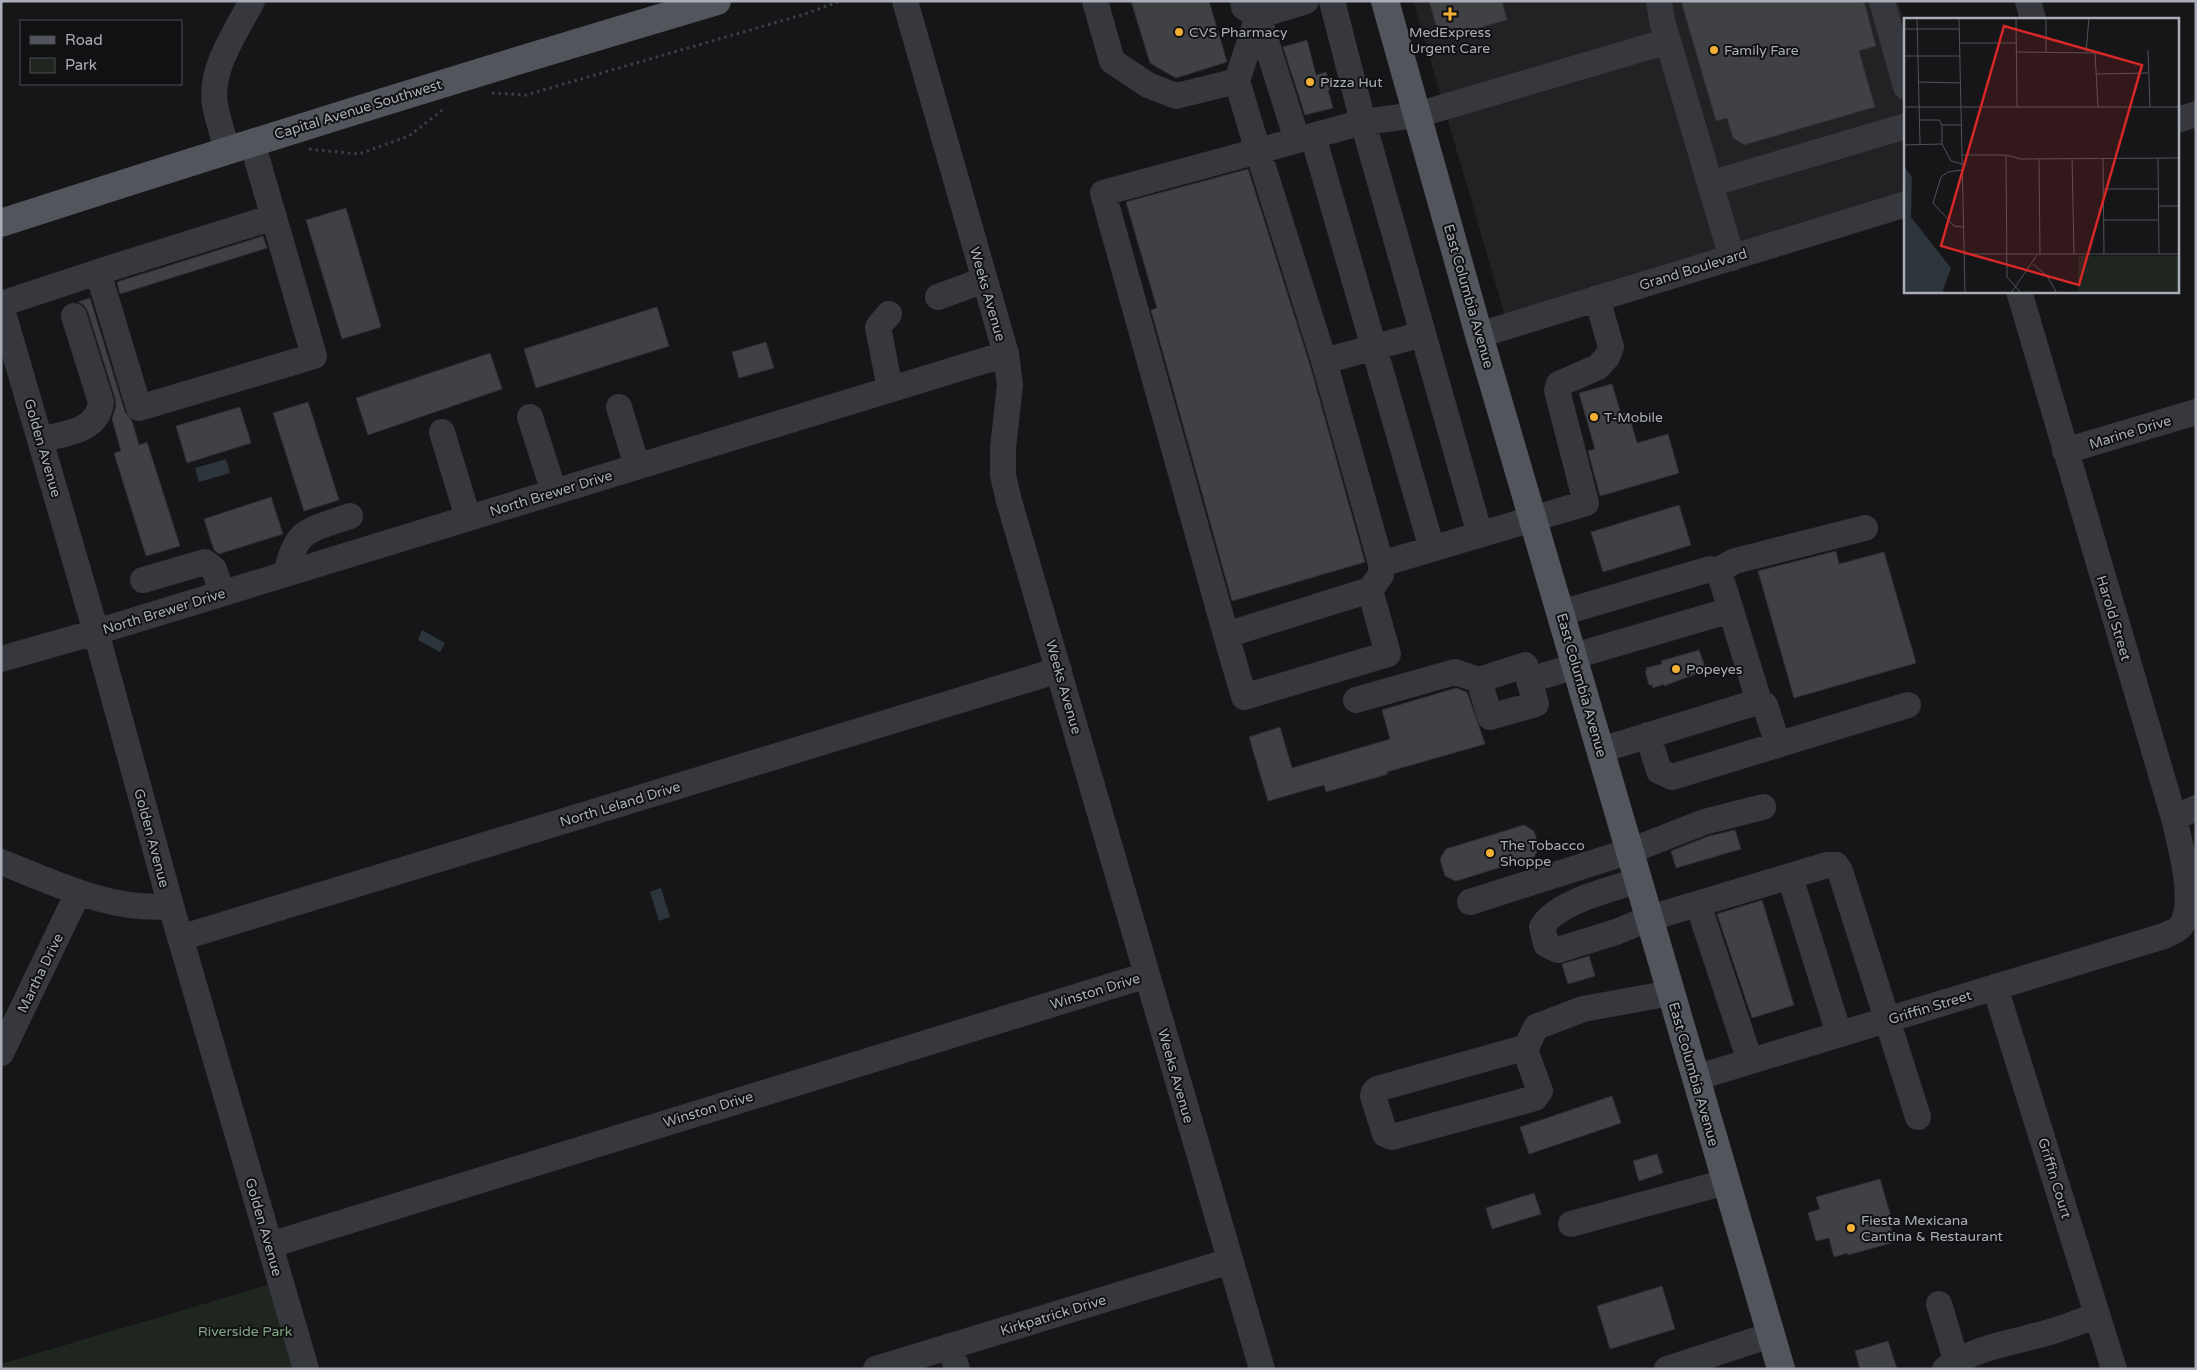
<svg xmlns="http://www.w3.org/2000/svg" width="2197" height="1370" viewBox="0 0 2197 1370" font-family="'Varela Round',sans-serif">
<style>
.built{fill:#222225}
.green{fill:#1e261f}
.water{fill:#2c353c}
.building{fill:#404145;stroke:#303034}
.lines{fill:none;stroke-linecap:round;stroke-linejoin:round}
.path{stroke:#3d3f44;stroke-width:3;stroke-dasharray:2.5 4;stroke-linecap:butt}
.minor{stroke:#37383d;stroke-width:26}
.major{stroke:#53555c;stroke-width:28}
.poi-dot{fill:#f2b134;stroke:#111113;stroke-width:2}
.labels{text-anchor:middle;stroke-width:4;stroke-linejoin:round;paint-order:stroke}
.poi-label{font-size:14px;fill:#a8adb8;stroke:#111113;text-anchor:start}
.street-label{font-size:14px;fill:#a8adb8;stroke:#111113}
.park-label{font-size:14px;fill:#7fa381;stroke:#111113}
.inset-road{fill:none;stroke:#505258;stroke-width:1}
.view{fill:#d62828;fill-opacity:0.15;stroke:#d62828;stroke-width:2.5}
.inset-edge{fill:none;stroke:#a8adb8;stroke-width:2.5}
</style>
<rect width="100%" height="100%" fill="#161618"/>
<path class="built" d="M1413,1H1898L1906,28V192L1505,316Z"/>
<path class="green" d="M271,1284L295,1369H1V1364Z"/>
<path class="water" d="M226,459L230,473L199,482L195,468Z
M422,630L445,643L440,652L418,640Z
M661,888L670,917L659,921L650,892Z"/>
<path class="building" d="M1131,1H1209L1227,62L1176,78L1150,63Z
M1429,1H1502L1507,20L1440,39Z
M1681,1H1864L1876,46L1859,51L1875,107L1744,145L1733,138L1727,118L1716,121Z
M1307,40L1316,75L1326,72L1331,89L1328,90L1333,108L1305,115L1283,47Z
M1248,169L1310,365L1365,562L1232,601L1151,310L1157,308L1126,202Z
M346,208L381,327L342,339L306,220Z
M263,236L267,248L120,294L117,282Z
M90,298L125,412L132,421L139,445L147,442L180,546L146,556L114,453L121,451L112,419L116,406L115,398L88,312L84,305L78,302Z
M657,307L669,346L536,388L524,349Z
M766,342L774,368L739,378L732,352Z
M490,353L502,389L368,435L356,398Z
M1612,384L1621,414L1628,412L1637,443L1668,434L1679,473L1600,496L1588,451L1595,449L1579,393Z
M308,402L339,500L304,511L273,413Z
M240,407L251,443L187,463L176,426Z
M271,497L283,534L219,554L214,550L204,519Z
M1679,505L1691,545L1603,572L1591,532Z
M1836,551L1839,564L1884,552L1916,663L1794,698L1758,571Z
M1699,650L1706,670L1664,686V684L1653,688L1652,685H1649L1645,671H1647L1646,668L1662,664L1661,661Z
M1456,688L1467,692L1485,744L1387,772L1388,774L1326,792L1324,785L1268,801L1249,737L1280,727L1292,768L1390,739L1382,710Z
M1524,825L1534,831L1539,847L1534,857L1456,881L1445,876L1440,859L1446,849Z
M1735,830L1741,849L1676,868L1671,851L1709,836Z
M1762,900L1794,1005L1752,1018L1717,914Z
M1589,956L1595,976L1568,984L1562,964Z
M1612,1096L1621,1123L1529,1154L1520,1127Z
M1657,1154L1663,1173L1639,1181L1633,1161Z
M1880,1179L1891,1217L1888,1218L1895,1242L1848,1255L1847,1253L1834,1257L1829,1238L1816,1241L1808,1213L1820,1209L1816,1197Z
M1534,1193L1541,1214L1492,1229L1486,1208Z
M1662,1286L1675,1329L1610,1349L1597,1306Z
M1888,1341L1897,1369H1860L1855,1351Z"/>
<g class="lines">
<path class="path" d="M492,93L526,95L805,14L840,1
M309,149L359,154L409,136L445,108"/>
<path class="minor" d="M905,1L1006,354L1010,385L1003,448V475L1009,501L1262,1369
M1095,1L1112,61L1148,85L1176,96L1237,81L1258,16
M1243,1L1244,7L1258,16L1297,140
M1332,1L1363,122L1480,535
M1659,1L1662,21L1732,258
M1882,1L1906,87
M2028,1L2033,19
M1258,16L1306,1
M1237,81L1258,151L1103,193L1226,635L1370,590L1381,575V564
M2178,120L2196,114
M1313,136L1432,549
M252,142L314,356L139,408L98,272L274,217
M227,150C223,135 218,120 215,105C209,69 236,32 252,1
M1710,184L1906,126
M938,297L984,280
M1597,298L1611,347L1607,357L1598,367L1559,384L1557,390L1586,503L1381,564L1324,361L1258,151L1363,122L1417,115L1668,41
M1,304L98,272
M1,306L96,632L171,906L306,1369
M889,314L878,327L890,389
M1479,335L1906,204
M1324,361L1423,334
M619,407L637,466
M530,417L554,492
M442,432L468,518
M40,440C65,433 98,432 101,402L74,316
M2065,451L2196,412
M1716,571L1735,561L1865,528
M286,574C296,527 309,531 350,516
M143,580L205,562L214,569L222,593
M1561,613L1710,569L1720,575L1758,698L1754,703L1601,750
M1226,635L1244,697L1388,654L1370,590
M1574,656L1731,610
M1,659L96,632L1006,354
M1479,680L1490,717L1536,704L1529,680
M1356,700L1455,672L1479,680L1525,665L1529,680L1577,666
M1758,700L1765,705L1778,745
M1648,735L1659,771L1672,777L1908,705
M2174,818L2196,808
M1,862C55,883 112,912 171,906
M1790,877L1839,1034
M1639,880C1611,890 1557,901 1542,927L1546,944L1558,950L1616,932L1650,918L1827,865H1836L1840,871L1918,1117
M1470,902L1630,851L1704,822L1763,807
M1698,904L1750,1061
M180,938L1059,670
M1995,987L2114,1369
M1525,1050L1540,1091L1535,1098L1392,1137L1385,1134L1373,1096L1374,1092L1377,1089L1520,1049L1525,1050L1536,1027L1583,1009L1671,993
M1,1053L78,893
M1695,1078L2164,936C2170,933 2177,931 2181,926C2197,904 2180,844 2174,818L2019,291
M1571,1224L1726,1182
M270,1245L1147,975
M1939,1304L1956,1360
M950,1346L957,1369
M876,1369L1230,1261
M1667,1369L1771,1335
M1945,1369C1974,1347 2015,1342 2050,1332C2066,1327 2082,1321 2097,1315"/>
<path class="major" d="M1385,1L1479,335L1781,1369
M1,223C239,146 477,72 717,1"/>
</g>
<g class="poi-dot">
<path d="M1447.5 6.5h5v5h5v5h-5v5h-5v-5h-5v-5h5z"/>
<circle cx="1179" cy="32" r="5"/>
<circle cx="1714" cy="50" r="5"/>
<circle cx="1310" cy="82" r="5"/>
<circle cx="1594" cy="417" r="5"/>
<circle cx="1676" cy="669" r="5"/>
<circle cx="1490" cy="853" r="5"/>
<circle cx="1851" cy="1228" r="5"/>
</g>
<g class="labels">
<g class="poi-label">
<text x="1189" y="37">CVS Pharmacy</text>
<text x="1450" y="37" text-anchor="middle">MedExpress<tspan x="1450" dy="16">Urgent Care</tspan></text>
<text x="1724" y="55">Family Fare</text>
<text x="1320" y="87">Pizza Hut</text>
<text x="1604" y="422">T-Mobile</text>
<text x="1686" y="674">Popeyes</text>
<text x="1500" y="850">The Tobacco<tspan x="1500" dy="16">Shoppe</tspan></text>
<text x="1861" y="1225">Fiesta Mexicana<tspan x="1861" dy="16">Cantina &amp; Restaurant</tspan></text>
</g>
<g class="street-label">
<text transform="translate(358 109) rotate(-17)" y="5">Capital Avenue Southwest</text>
<text transform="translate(1693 269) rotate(-17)" y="5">Grand Boulevard</text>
<text transform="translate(988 294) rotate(74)" y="5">Weeks Avenue</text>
<text transform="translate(1469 296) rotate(74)" y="5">East Columbia Avenue</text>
<text transform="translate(2130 432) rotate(-17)" y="5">Marine Drive</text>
<text transform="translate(43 448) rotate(74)" y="5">Golden Avenue</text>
<text transform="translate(551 493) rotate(-17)" y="5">North Brewer Drive</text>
<text transform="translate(164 611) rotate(-17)" y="5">North Brewer Drive</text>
<text transform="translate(2114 618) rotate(73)" y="5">Harold Street</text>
<text transform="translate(1582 685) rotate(74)" y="5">East Columbia Avenue</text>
<text transform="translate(1064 687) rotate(74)" y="5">Weeks Avenue</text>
<text transform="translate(620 804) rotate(-17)" y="5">North Leland Drive</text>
<text transform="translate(152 838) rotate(75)" y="5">Golden Avenue</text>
<text transform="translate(40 973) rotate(-64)" y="5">Martha Drive</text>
<text transform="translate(1095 991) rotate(-17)" y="5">Winston Drive</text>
<text transform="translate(1930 1007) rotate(-17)" y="5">Griffin Street</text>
<text transform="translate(1694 1074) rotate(74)" y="5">East Columbia Avenue</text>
<text transform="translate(1176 1076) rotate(74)" y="5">Weeks Avenue</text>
<text transform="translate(708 1109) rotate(-17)" y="5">Winston Drive</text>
<text transform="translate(2055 1178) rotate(73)" y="5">Griffin Court</text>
<text transform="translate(264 1227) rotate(74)" y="5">Golden Avenue</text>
<text transform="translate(1053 1315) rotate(-17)" y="5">Kirkpatrick Drive</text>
</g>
<g class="park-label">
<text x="245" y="1336">Riverside Park</text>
</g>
</g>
<g transform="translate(1904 18)">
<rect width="275" height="275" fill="#161618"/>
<path d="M174,238H275V275H174Z" fill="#1e261f"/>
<path d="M0,148L8,159L7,199L47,250L38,275H0Z" fill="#2c353c"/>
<path class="inset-road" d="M13,0L16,126M55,0L61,275M112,0L113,89M142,0V34M0,11H55M56,25H112M244,32L246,89M112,34L191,35L194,89M182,34L185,0M0,38H56M193,56L244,55M14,64L57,65M0,89H275M16,102H35L38,107M38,107V126L47,143L58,146M38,107H58M0,127L38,126M58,137H102L117,141L275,140M102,137L103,259L117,275M254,140L255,236M135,141L136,237M168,141L170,236M199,141L200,236M58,152L44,154L37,159L29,185L50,208L59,209M199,171H254M254,188H275M200,202H254M60,236H275M129,246L143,258L153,275M107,275L133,237"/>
<path class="view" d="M100,8L238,47L175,267L37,228Z"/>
<rect width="275" height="275" class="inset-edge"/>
</g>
<rect width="2197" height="1370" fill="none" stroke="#a8adb8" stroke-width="5"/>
<rect x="20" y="20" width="162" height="65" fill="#111113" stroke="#4d4f55"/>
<rect x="30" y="36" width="25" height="8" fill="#53555c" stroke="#4d4f55"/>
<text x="65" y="45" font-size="15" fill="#a8adb8">Road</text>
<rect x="30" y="58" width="25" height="15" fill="#1e261f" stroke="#4d4f55"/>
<text x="65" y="70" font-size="15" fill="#a8adb8">Park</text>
</svg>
